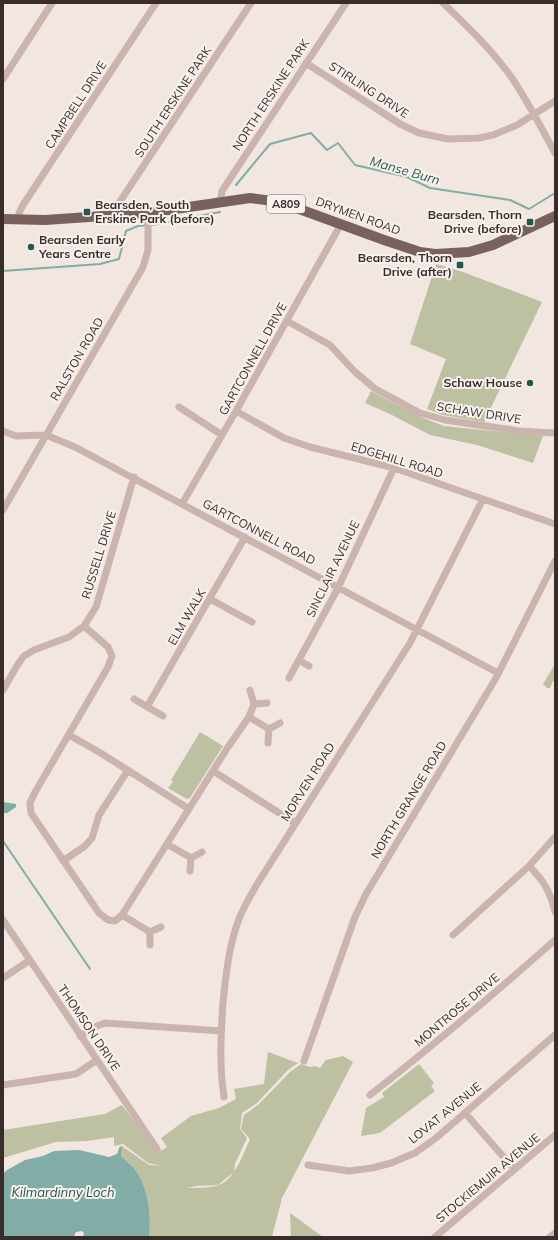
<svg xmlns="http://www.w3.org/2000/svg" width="558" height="1240" viewBox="0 0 558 1240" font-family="Mulish,sans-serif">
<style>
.green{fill:#bdc0a1}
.water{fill:#82ada6}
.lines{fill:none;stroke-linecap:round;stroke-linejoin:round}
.stream{stroke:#82ada6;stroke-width:2}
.street{stroke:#cab4ad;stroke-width:7}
.primary{stroke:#79615e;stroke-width:10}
.poi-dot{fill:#235750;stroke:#f9f1ed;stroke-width:1.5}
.labels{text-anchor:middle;stroke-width:4;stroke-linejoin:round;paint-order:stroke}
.shield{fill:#f9f1ed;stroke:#726865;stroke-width:1}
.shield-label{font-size:11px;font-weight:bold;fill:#382d2b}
.street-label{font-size:12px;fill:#382d2b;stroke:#f9f1ed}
.poi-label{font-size:12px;font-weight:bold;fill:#382d2b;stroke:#f9f1ed;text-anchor:end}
.water-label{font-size:13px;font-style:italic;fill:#235750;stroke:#f9f1ed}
</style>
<rect width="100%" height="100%" fill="#f2e6e1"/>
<path class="green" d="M436,264L463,272L542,302L484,422L443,415L427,409L446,359L410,344Z
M371,391L423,418L444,426L543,436L533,463L477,445L430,435L392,415L365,403Z
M555,664V681H553L550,688H547L543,684Z
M200,732L223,746L190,798L187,799L168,788L173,782L171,780Z
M268,1052L298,1063L288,1070L257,1103L242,1113L240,1129L247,1138L235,1164L234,1172L218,1185L197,1186L187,1188C196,1188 212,1188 219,1185C235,1179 243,1154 250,1139L241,1129L244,1115L259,1104L290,1072L301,1064L310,1067L315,1066L320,1068L326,1060L343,1056L353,1062L282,1198L272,1237H149C152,1215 148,1184 133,1167C129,1163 125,1160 121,1156L122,1149L120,1146H122L149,1165L161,1166L148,1163L123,1144L114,1146V1137L87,1141L56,1142L3,1158V1130L105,1114L122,1105L157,1153L167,1147L161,1138L191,1116L219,1108L236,1099L234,1089L264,1084Z
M419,1064L434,1083L431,1086L435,1091L380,1133L361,1136L366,1108L384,1097L382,1093Z
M290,1213L323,1237H291Z"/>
<path class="water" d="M3,802L16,804V807L7,813H3Z
M120,1146L122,1149L121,1156C125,1160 129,1163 133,1167C148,1184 152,1215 149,1237H83L84,1233L82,1231L76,1232L74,1236V1237H3V1174L7,1170L25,1160L43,1156L54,1151L79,1150L109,1157L117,1154Z"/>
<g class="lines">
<path class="stream" d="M236,185L270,144L311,133L327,150L338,143L355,165L407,177L430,188L510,200L529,209L555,193
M3,271L100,264L119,259L126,231L138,226L159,224L220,212
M3,841L90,969"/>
<path class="street" d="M443,3C468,27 492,50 512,78C528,102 541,127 555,153
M306,63L400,124L419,133L448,139L479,138L493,135L517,125L555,101
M3,79L52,3
M220,202L222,191L346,3
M116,215L117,206L251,3
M18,220L19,213L23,205L156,3
M287,321L330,345L354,371L374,388L420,413L445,420L519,431L555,433
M179,407L222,435
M236,411L284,438L310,447L394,468L555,524
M3,431L16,436L46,435L75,447L498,673
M182,504L236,411L341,224
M3,510L143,267L148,250V213
M210,599L252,622
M84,626L108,647L112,656L108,667L34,794L30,803L31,813L99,913L108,920L115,921L122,915L228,747L249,717L254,704L250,690
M299,660L309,666
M289,678L337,590L394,468
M3,690L18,664L24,656L34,650L69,637L84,626L96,607L134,477
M134,699L163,716
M254,704L267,703
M147,707L245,537
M249,717L269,729L280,723
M69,735L99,752L189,809
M268,743L269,729
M213,771L295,823
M167,844L191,858L190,871
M191,858L202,852
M63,861L85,846L92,838L99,815L128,770
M529,866C544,881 550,891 555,912
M122,915L150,932V945
M3,920L157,1149
M150,932L161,927
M453,935L529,866L555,837
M3,978L30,960
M80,1036L97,1026L105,1023L221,1031
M304,1061L355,917L366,894L496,678L555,561
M3,1085L76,1074L97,1060
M370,1095C434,1045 495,993 555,940
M224,1097C219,1065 221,1034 223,1002C226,974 229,945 239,919C243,908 250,897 256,886L410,643L483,499
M465,1113L514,1169
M308,1165L349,1171L372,1168L391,1163L415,1153L436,1138L555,1035
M435,1237L555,1135
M550,1237L555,1233"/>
<path class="primary" d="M3,219L45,220L148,213L250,198L280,202L384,240L420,252L435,254L469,252L493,245L555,216"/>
</g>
<g class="poi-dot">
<rect x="83" y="208" width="8" height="8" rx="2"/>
<rect x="526" y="218" width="8" height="8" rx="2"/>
<circle cx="31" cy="247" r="4"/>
<rect x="456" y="261" width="8" height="8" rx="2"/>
<circle cx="530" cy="383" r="4"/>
</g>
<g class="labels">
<rect class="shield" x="267" y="195" width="38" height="18" rx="3"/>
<g class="shield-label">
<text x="286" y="208">A809</text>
</g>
<g class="street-label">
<text transform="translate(369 90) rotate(33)" y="4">STIRLING DRIVE</text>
<text transform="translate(271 95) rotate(-57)" y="4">NORTH ERSKINE PARK</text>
<text transform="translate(173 102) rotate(-57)" y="4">SOUTH ERSKINE PARK</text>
<text transform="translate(76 105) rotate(-57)" y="4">CAMPBELL DRIVE</text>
<text transform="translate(358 216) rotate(20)" y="4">DRYMEN ROAD</text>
<text transform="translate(77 359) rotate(-60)" y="4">RALSTON ROAD</text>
<text transform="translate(253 359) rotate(-61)" y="4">GARTCONNELL DRIVE</text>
<text transform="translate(479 413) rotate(9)" y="4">SCHAW DRIVE</text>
<text transform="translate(397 460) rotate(17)" y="4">EDGEHILL ROAD</text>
<text transform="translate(259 532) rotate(28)" y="4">GARTCONNELL ROAD</text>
<text transform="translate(99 555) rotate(-73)" y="4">RUSSELL DRIVE</text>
<text transform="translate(333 569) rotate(-64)" y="4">SINCLAIR AVENUE</text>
<text transform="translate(187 617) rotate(-60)" y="4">ELM WALK</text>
<text transform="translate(308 782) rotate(-58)" y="4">MORVEN ROAD</text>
<text transform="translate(409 800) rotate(-59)" y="4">NORTH GRANGE ROAD</text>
<text transform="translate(457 1010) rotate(-40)" y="4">MONTROSE DRIVE</text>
<text transform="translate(89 1028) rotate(56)" y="4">THOMSON DRIVE</text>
<text transform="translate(445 1113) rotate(-39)" y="4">LOVAT AVENUE</text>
<text transform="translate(488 1178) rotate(-40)" y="4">STOCKIEMUIR AVENUE</text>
</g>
<g class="poi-label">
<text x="95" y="209" text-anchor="start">Bearsden, South<tspan x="95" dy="14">Erskine Park (before)</tspan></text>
<text x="522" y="219">Bearsden, Thorn<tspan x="522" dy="14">Drive (before)</tspan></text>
<text x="39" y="244" text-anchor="start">Bearsden Early<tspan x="39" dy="14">Years Centre</tspan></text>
<text x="452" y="262">Bearsden, Thorn<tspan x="452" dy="14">Drive (after)</tspan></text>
<text x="522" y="387">Schaw House</text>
</g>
<g class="water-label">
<text transform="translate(405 170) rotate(16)" y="5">Manse Burn</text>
<text x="63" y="1197">Kilmardinny Loch</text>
</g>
</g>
<rect width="558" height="1240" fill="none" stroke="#382d2b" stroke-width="8"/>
</svg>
